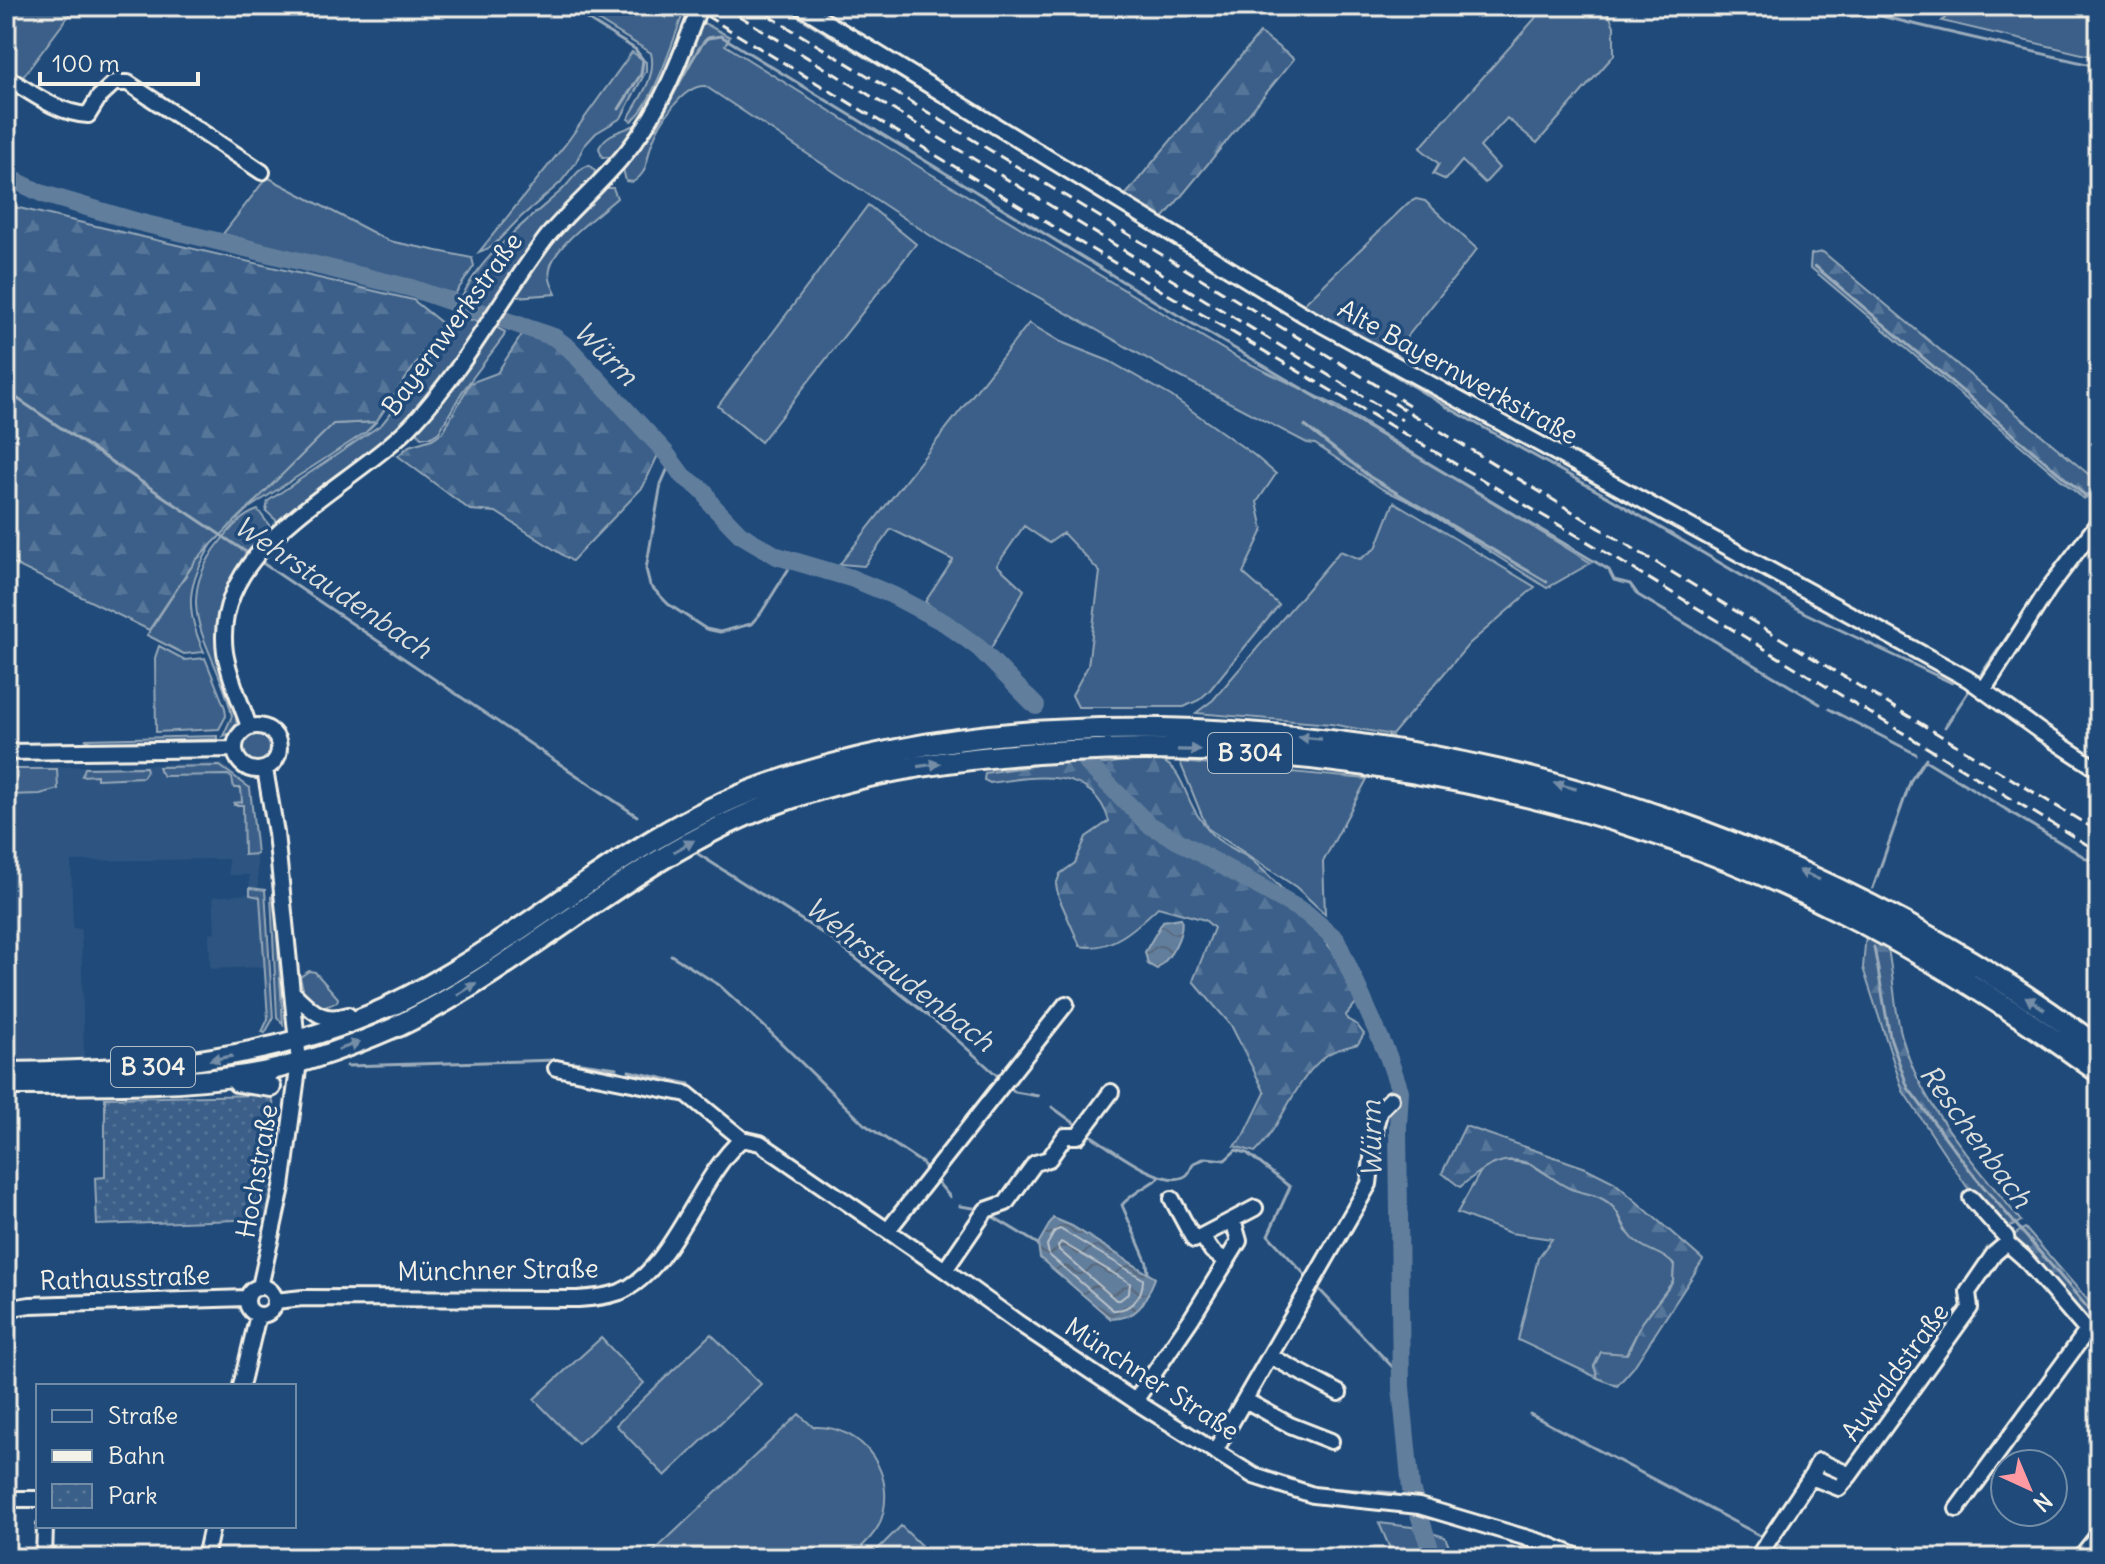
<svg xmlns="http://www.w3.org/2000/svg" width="2105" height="1564" viewBox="0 0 2105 1564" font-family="Delius,sans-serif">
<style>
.built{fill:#2d5581}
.green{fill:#3a5f88;stroke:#97a8b8;stroke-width:2}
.forest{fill:url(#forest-firs);stroke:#97a8b8;stroke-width:2}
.park{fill:url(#park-dots);stroke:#97a8b8;stroke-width:2}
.water{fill:url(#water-waves);stroke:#9cacbb;stroke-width:2}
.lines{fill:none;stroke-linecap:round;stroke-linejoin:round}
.shore{stroke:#bac3ca;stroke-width:2}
.stream{stroke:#9cacbb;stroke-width:3}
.river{stroke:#627e9d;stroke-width:18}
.minor-casing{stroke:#f4f1e8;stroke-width:20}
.major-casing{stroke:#f4f1e8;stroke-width:24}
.highway-casing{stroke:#f4f1e8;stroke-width:26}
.minor{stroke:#1f4a7a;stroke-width:14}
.major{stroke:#1f4a7a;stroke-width:18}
.highway{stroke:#1f4a7a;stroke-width:20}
.rail{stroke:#f4f1e8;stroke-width:3;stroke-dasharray:12 6;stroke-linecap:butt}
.oneway{fill:#748da6}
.labels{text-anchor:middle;stroke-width:7;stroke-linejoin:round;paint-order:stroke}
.shield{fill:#1f4a7a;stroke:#b4bfc7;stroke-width:2}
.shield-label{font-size:24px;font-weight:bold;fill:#f4f1e8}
.street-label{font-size:26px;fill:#f4f1e8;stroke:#1f4a7a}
.water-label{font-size:28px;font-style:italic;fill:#dee0dd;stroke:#1f4a7a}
</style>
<defs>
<pattern id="forest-firs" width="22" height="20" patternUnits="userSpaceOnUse" patternTransform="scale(2)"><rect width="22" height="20" fill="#3a5f88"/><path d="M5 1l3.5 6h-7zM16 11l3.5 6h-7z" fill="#577699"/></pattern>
<pattern id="park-dots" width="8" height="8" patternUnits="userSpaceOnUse" patternTransform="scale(2)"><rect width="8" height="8" fill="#3a5f88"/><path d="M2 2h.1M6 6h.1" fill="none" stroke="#577699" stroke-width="1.8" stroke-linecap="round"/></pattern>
<pattern id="water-waves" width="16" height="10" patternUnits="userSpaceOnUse" patternTransform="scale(2)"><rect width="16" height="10" fill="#627e9d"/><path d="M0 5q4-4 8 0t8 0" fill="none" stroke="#58687a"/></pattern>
</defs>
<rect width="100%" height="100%" fill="#1f4a7a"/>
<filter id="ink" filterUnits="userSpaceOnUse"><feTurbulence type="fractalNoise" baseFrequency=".0125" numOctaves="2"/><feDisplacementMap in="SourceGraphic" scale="16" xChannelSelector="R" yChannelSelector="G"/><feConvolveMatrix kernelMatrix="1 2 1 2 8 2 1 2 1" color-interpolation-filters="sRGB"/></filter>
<g filter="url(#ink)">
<path class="built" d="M222,763L252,791L264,967L210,969L209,933L215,932L213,897L250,894L249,875H229L228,859L71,861L73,928L81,929L84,1058L6,1061V768Z"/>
<path class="green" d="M6,6H76L20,81L6,72Z
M575,6H649L666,18L672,6L684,11C675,36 652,108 631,121L628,119C639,98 657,78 651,53Z
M1546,6H1605L1614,26V55L1537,143L1507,118L1480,147L1499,168L1485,183L1462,161L1446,180L1433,174L1439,164L1420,148Z
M1956,6H2099V58L1942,21Z
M702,22L730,37L725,45L921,168L1238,358L1337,406L1591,563L1547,588L1418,506L1382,489L1315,444L1307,443L1173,373L937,240L705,86C682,85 659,124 652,143C646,159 649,172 633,182L626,181L623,169L656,125L673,93Z
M632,52L646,62V71L621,118L596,133L584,146L575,164L560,183L521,217L492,247L479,252L565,145Z
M640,122L613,157H602L599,148C608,130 625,132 640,122Z
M589,165L595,171L594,176L552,221L482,317L457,311C470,263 526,222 562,190C571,182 577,169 589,165Z
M267,177L389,241L472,258L474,266L455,294L223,234Z
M605,188H613L617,198C599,214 554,245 550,269C548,279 552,285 556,294L514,297C542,253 565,222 605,188Z
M1416,199L1425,201L1477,249L1391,357L1303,305L1408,203Z
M868,205L916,244L761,442L718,406Z
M461,318L480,321L430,395L391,438L294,514L278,522L266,511L268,501L382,424L403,398L454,319Z
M1029,323L1061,342L1109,361L1171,396L1254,455L1276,474L1257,502L1263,530L1243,573L1279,605L1209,691L1199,700L1184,707H1078L1072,695L1088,666L1100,572L1063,533L1049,543L1024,526L997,565L1024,590L991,648L925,602L953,560L891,529L864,566L840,564Z
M494,326L505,332L504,336L462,392L439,432L431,437H421L416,430L420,424Z
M376,422L366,432L246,510L333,424Z
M1394,502L1535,587L1469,644L1392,735L1331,724L1196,713L1213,700L1340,551L1360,559L1376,548Z
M258,510L269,525V531C263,538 257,542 251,548C228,572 216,614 218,647C220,666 240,712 236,725C234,732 229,734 223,736L232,716C218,648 166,610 220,542C230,529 242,515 258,510Z
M212,544C187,584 184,608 204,652L184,654L147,635L196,560Z
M159,646L185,660L205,658L225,708L226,716L219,729L156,732L155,658Z
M240 748a17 17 0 1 1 34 0a17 17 0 1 1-34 0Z
M217,736V739L93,743L85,739Z
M1180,762L1367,779L1323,862L1325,914L1296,887L1207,828Z
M220,766L250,788L257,854L244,855L243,805H234V803L242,802L241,788H234L232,778L228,775L164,776L159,771V767Z
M146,767L147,771L143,777L97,779V775L82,776L85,768Z
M6,769H57L58,789L40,794L6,795Z
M250,888L265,890L273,1019L265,1033L262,1032L268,1019L260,897L250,895Z
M271,896L275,903L283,1024L277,1017Z
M309,971L315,972L338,998L337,1002L320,1009L305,997L300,977Z
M1504,1160L1530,1164L1571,1189L1597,1194L1615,1208L1626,1231L1638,1243L1667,1257L1674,1265L1673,1281L1642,1323L1626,1354L1594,1366L1598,1378L1518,1340L1538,1258L1552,1239L1510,1233L1457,1213L1482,1169Z
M711,1334L761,1384L665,1476L616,1425Z
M601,1338L644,1383L578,1444L534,1399Z
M799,1414L813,1427C865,1424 900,1478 879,1525C872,1539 860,1548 850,1558H654L651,1554Z
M1379,1523L1412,1527L1445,1537L1454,1558H1394Z
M901,1526L934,1558H869Z"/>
<path class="forest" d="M1260,33L1294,59L1161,221L1123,198Z
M6,205L413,300L443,324L376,422L333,424L196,560L149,630L6,560Z
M1823,252L2099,483L2084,499L1810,267L1811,254Z
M523,333L552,343L578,367L658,455L643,487L572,561L496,512L470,510L398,456L409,446L432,439L443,432L470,383L497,373Z
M1150,757C1186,764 1181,795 1201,820C1205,826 1210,834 1216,838C1227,847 1242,852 1253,861C1284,888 1351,962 1357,1002L1346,1015L1347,1019L1357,1025L1364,1034L1358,1044C1346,1047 1332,1050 1323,1058C1293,1083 1283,1125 1255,1152L1234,1146L1244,1136L1265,1093L1231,1025L1193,981L1214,928L1205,920L1158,907C1138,926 1110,953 1080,946L1059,898L1056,885L1060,874L1075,863L1086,837L1109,821C1093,766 1034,776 990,783L984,780L985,773L1063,761L1105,764Z
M1866,933L1887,944C1893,972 1894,1002 1900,1029C1917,1104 1975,1163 2021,1221L2004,1231L1967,1187L1903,1091L1863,968Z
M1465,1126L1586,1168L1614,1182L1703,1260L1633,1368L1617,1386L1598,1378L1594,1366L1601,1352L1627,1354L1642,1323L1673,1282L1674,1265C1664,1253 1650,1252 1638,1243C1625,1234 1623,1218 1613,1207C1600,1193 1585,1195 1569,1188C1555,1182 1545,1171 1532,1165C1503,1151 1481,1170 1460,1187L1442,1173Z
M2025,1228L2099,1313V1334L2047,1272L2009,1238Z"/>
<path class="park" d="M271,1095C284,1134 277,1180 267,1219L97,1225L95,1178L105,1177V1098Z"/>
<path class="water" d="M1181,918C1185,935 1170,958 1157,969L1148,964L1145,952L1163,921Z
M1053,1218L1072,1226L1155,1278C1145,1302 1140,1318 1111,1319L1040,1258L1038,1244Z"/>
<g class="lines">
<path class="shore" d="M1060,1229L1143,1279C1143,1296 1131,1311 1113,1310L1049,1255L1047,1245L1055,1231Z
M1061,1242L1130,1283L1129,1293L1120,1300H1116L1059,1250L1058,1246Z"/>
<path class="stream" d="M566,6L635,49L643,60L641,74L619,109
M781,6L1120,210
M1842,6C1927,29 2013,46 2099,67
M656,128C665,112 698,43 708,38C712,37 717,37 721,36L1161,305L1609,570L1614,580L1630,584L1638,595L1820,704
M1815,266L2087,497
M1343,344L1447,407L1608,497L1805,613L1952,683
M6,391L252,556
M1305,426L1370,477L1547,582
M671,461L661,484L646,569L650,585L668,604L706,629L720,632L751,624L761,613L793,562
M258,560L637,816
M2053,572L2099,506
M1977,680L2037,594
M1829,709L1916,754
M1945,727L1972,686
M1925,760L2099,866
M698,854L830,938L944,1028L1000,1078
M1873,888L1911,780L1926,758
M1874,947L1890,1037L1908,1088L1976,1178L2099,1321
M671,955L719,985L767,1029L864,1124L922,1163L928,1170
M574,1062L617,1068
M347,1066L557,1060
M629,1071L689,1084
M1008,1085L1015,1092L1038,1096
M1052,1107L1074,1123
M1087,1133C1107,1145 1167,1194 1188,1174C1189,1173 1193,1164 1194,1163L1206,1158L1225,1160L1236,1150L1247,1153L1290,1187L1268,1235L1308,1278
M935,1179L950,1197
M960,1206L980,1209
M990,1215L1038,1244
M1148,1273L1147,1263L1122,1205C1130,1195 1147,1186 1159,1178
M1316,1286L1401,1376
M1530,1414L1761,1536
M1247,1464L1313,1486
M1329,1488L1395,1493
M1409,1497L1414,1498
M1776,1544L1801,1558"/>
<path class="river" d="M6,176L43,194L138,222L411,288L554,337L570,349L665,452L682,475L705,492L711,504L740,534L777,556L851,578L892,595L945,623L979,648L1036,706
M1086,762L1148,824L1306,913L1336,939L1388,1056L1400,1091L1398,1127L1401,1387L1411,1489L1433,1558"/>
<g class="minor-casing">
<path id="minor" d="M800,6L1303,314L1968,679L2041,732L2099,770
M6,77C32,93 57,113 88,115L99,97L114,83H128L262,172
M1984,689L2049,588L2099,522
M235 748a22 22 0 1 1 44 0a22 22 0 1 1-44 0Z
M249,727C241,702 229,678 225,652C210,543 354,488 416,420C467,365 502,296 547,237C574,205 607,179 632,145C662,107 679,61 696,16
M6,752L235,749
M293,993C313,1011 320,1023 348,1015
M556,1068L687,1094L742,1139
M1971,1198L2006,1237L2007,1243L2024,1258L2099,1345
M1172,1199L1194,1240L1255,1208
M888,1230L1066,1004
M1202,1236L1212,1251L1227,1262
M945,1270L986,1210L1006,1203L1035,1163L1049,1159L1065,1136H1078L1111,1092
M260,1287L282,1187L299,1062L276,833L265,769
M247 1301a14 14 0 1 1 28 0a14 14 0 1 1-28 0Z
M275,1301L303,1298L578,1299C592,1298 606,1297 620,1292C674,1269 697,1178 742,1139L760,1143L945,1270L1017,1322L1138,1403L1254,1476L1313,1495L1419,1506L1544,1543L1581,1558
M6,1309L30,1305L247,1298
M1270,1356L1339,1393
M241,1386L258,1315
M1245,1400L1290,1425L1331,1441
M1135,1401L1191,1319L1239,1241L1233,1220
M1215,1451L1369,1184L1376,1124L1380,1110L1391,1099
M1811,1477L1819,1461L1850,1475
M6,1499H38
M1957,1509L2087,1331
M44,1558L45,1526
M205,1558L212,1526
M1757,1558L1811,1477L1839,1488L1850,1475L1970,1308L1968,1292L1994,1254L2007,1243
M2080,1558L2099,1534"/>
</g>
<g class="major-casing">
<path id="major" d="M6,1072C141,1070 266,1063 390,1006
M237,1082L271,1087
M6,1085C85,1084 168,1087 246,1075C298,1067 350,1047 398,1026"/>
</g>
<g class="highway-casing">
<path id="highway" d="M390,1006C521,944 627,835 765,786C902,737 1050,724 1195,730C1521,743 1838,852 2099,1048
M398,1026C529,963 634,856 771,805C866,769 969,756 1070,751C1328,738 1610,794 1840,911C1931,957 2017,1012 2099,1072"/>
</g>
<use href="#minor" class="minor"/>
<use href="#major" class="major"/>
<use href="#highway" class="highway"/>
<path class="rail" d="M690,6L1064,233L1615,558L2099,852
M723,6L1402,420
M753,6L1409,405
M1394,403L2099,832"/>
</g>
<defs><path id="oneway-solid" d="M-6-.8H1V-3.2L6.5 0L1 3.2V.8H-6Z" transform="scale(2)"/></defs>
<g class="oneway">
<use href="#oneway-solid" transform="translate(1310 738) rotate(-175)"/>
<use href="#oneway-solid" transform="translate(1189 750) rotate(1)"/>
<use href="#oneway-solid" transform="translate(929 765) rotate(-8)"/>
<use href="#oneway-solid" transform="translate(1565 786) rotate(-165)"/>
<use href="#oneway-solid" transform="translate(684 846) rotate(-29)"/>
<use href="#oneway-solid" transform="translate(1809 875) rotate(-156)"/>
<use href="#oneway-solid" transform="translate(467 989) rotate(-32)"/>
<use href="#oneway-solid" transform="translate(2035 1003) rotate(-146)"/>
<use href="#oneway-solid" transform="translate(349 1046) rotate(-20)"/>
<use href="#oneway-solid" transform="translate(221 1058) rotate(170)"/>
</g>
</g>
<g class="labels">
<g class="shield">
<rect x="1208" y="733" width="84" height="40" rx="6"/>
<rect x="111" y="1047" width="84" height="40" rx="6"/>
</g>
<g class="shield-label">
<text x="1250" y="761">B 304</text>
<text x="153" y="1075">B 304</text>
</g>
<g class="street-label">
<text transform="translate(452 324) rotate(-54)" y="9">Bayernwerkstraße</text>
<text transform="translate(1458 372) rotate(29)" y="9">Alte Bayernwerkstraße</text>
<text transform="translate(257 1171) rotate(-80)" y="9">Hochstraße</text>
<text transform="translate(498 1270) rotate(-1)" y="9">Münchner Straße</text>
<text transform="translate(125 1278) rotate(-2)" y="9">Rathausstraße</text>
<text transform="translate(1895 1372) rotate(-54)" y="9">Auwaldstraße</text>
<text transform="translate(1152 1379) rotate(33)" y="9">Münchner Straße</text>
</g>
<g class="water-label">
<text transform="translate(606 353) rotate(45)" y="10">Würm</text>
<text transform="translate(333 587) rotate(34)" y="10">Wehrstaudenbach</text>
<text transform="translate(900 974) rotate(38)" y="10">Wehrstaudenbach</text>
<text transform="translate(1976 1136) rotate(54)" y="10">Reschenbach</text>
<text transform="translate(1371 1139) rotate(-91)" y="10">Würm</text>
</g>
</g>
<rect width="2105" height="1564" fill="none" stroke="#1f4a7a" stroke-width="32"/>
<rect x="16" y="16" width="2073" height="1532" fill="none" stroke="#f4f1e8" stroke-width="3" filter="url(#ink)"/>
<rect x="36" y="1384" width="260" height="144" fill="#1f4a7a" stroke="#748da6" stroke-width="2"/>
<rect x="52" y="1410" width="40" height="12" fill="#1f4a7a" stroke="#748da6" stroke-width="2"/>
<text x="108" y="1424" font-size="24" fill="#f4f1e8">Straße</text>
<rect x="52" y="1450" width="40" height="12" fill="#f4f1e8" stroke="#748da6" stroke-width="2"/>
<text x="108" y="1464" font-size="24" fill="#f4f1e8">Bahn</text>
<rect x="52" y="1484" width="40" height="24" fill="url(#park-dots)" stroke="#748da6" stroke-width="2"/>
<text x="108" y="1504" font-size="24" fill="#f4f1e8">Park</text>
<g transform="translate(2029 1488) rotate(136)"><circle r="38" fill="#1f4a7a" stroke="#748da6" stroke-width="2"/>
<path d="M0-6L14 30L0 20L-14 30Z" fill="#ff9aa2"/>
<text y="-12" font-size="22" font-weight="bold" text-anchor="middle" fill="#f4f1e8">N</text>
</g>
<path d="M40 72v12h158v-12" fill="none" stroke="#f4f1e8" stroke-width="4"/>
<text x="52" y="72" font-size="24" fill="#f4f1e8" stroke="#1f4a7a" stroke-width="6" paint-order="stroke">100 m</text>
</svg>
